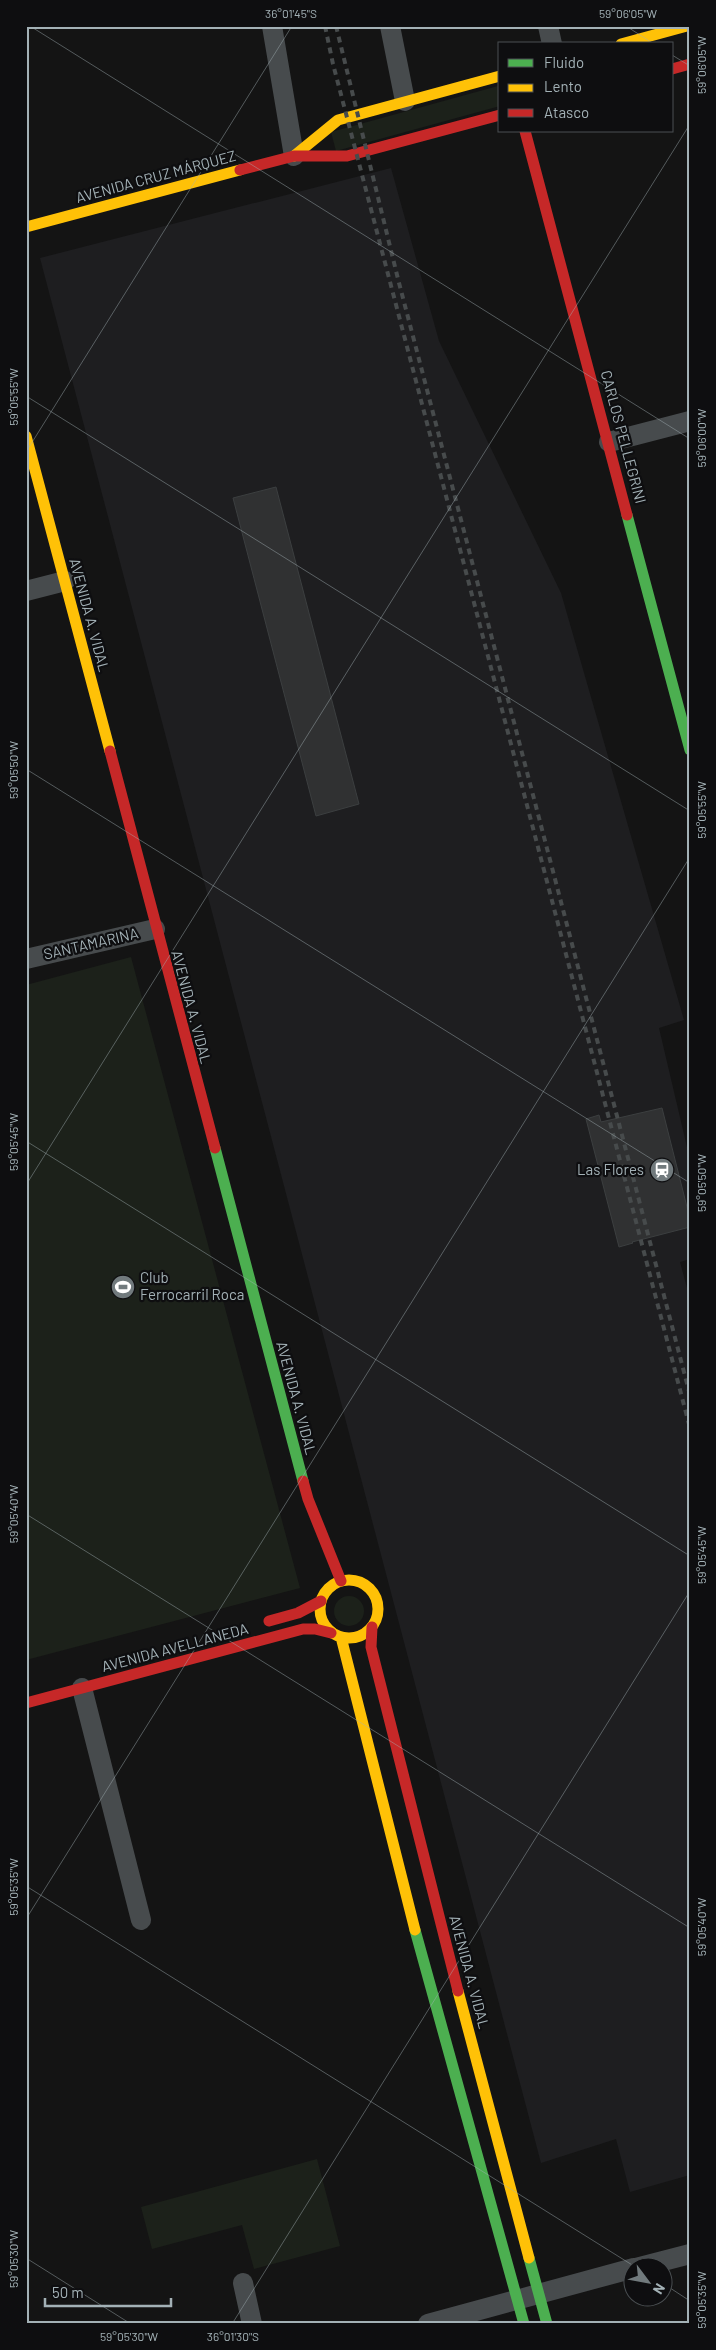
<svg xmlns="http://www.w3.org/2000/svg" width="716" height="2350" viewBox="0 0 716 2350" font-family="Barlow,sans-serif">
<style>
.built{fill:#1e1e20}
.green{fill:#1c211a}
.building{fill:#303132;stroke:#3c3f40}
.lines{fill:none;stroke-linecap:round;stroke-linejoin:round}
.street{stroke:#474b4d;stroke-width:20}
.fast{stroke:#4caf50;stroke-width:11}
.slow{stroke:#ffc107;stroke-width:11}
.jam{stroke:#c62828;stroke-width:11}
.rail{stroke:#474b4c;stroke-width:4;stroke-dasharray:6 5;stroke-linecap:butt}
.ticks{fill:none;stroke:#a3b1b6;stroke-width:1;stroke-opacity:0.45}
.labels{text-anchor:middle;stroke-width:4.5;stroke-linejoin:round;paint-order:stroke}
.street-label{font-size:15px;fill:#a3b1b6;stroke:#0e0e10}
.poi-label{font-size:15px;fill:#a3b1b6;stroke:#0e0e10;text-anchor:end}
.neatline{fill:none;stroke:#a3b1b6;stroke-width:2}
.ticks-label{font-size:12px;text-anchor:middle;fill:#a3b1b6}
</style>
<rect width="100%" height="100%" fill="#141414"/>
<path class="built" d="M391,168L439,341L561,593L684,1020L659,1028L690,1160V1259L680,1262L690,1299V2175L630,2192L616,2139L541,2163L40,258Z"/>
<path class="green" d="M498,86L500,106L336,151L331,132Z
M131,957L300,1588L26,1660V985Z
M334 1611a15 15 0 1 1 30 0a15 15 0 1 1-30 0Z
M317,2159L340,2246L254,2269L242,2225L152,2249L141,2207Z"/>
<path class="building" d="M276,487L359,804L316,816L233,498Z
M662,1108L690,1219V1227L632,1242L633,1243L619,1247L586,1119L599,1115L601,1122Z"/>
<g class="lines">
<path class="street" d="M272,26L294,156
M390,26L405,101
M548,26L552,44
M609,442L690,421
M26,591L65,581
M26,959L155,929
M82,1688L141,1920
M636,2268L690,2254
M243,2283L252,2324
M428,2324L634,2268"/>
<path class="fast" d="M627,515L690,750
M215,1148L303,1481
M415,1930L524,2324
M529,2258L547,2324"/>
<path class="slow" d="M621,44L687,26
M294,156L338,120L500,76
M26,227L240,170
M26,436L110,751
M320 1609a29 29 0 1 1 58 0a29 29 0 1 1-58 0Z
M341,1637L415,1930
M458,1991L529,2258"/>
<path class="jam" d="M672,69L690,64
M525,131L627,515
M240,170L294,156H347L500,115
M110,751L215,1148
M303,1481L308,1499L341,1581
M269,1621L298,1613L321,1601
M372,1627L371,1647L458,1991
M26,1703L303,1629H315L331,1633"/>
<path class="rail" d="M325,26L333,64L690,1428
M336,26L398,279L690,1395"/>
</g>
<path class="ticks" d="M30,26L690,439M626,26L654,44M672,55L690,66M26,396L690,811M26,452L292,26M26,769L690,1183M26,1141L690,1556M26,1185L690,124M26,1514L690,1928M26,1886L637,2268M26,1919L690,857M26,2258L131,2324M664,2284L690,2301M232,2324L690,1591"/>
<defs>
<g id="station-disc" transform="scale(1.25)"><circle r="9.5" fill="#717a7d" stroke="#0e0e10"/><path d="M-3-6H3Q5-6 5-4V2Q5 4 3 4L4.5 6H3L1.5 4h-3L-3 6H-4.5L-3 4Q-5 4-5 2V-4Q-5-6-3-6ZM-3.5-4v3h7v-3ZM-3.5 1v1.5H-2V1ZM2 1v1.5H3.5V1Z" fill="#fff"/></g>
<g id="stadium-disc" transform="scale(1.25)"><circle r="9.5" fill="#717a7d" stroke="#0e0e10"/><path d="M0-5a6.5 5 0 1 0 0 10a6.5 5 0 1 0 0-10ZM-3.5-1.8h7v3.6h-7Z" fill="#fff"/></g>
</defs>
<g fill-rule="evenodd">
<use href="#station-disc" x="662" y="1170"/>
<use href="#stadium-disc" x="123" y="1287"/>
</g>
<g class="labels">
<g class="street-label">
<text transform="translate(156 177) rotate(-15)" y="5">AVENIDA CRUZ MÁRQUEZ</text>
<text transform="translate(623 437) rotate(75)" y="5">CARLOS PELLEGRINI</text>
<text transform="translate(89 615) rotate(75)" y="5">AVENIDA A. VIDAL</text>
<text transform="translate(91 944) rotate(-13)" y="5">SANTAMARINA</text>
<text transform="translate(191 1007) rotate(75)" y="5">AVENIDA A. VIDAL</text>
<text transform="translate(296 1398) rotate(75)" y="5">AVENIDA A. VIDAL</text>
<text transform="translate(175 1648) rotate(-15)" y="5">AVENIDA AVELLANEDA</text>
<text transform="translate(469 1972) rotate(75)" y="5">AVENIDA A. VIDAL</text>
</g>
<g class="poi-label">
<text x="644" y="1175">Las Flores</text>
<text x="140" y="1283" text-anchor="start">Club<tspan x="140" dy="17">Ferrocarril Roca</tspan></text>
</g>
</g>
<rect width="716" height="2350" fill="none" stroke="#0e0e10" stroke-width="55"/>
<rect x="498" y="42" width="175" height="90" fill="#0e0e10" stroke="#4a4f52"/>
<rect x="508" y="59" width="25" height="8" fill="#4caf50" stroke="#4a4f52"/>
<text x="544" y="68" font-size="15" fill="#a3b1b6">Fluido</text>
<rect x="508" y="84" width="25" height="8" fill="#ffc107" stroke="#4a4f52"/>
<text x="544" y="92" font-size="15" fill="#a3b1b6">Lento</text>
<rect x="508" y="109" width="25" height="8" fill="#c62828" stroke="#4a4f52"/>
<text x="544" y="118" font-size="15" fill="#a3b1b6">Atasco</text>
<g transform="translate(648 2282) rotate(122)"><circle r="24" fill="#0e0e10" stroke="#4a4f52"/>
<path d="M0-4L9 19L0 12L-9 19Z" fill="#717a7d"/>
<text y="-8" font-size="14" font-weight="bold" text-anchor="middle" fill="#a3b1b6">N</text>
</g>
<path d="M45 2298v8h126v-8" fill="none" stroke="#a3b1b6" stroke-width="2.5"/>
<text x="52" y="2298" font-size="15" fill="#a3b1b6" stroke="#0e0e10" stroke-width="4" paint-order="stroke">50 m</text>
<rect x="28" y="28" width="660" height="2294" class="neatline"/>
<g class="ticks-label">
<text x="291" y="18">36°01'45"S</text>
<text x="628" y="18">59°06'05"W</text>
<text transform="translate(702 65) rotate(-90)" y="4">59°06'05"W</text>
<text transform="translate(14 397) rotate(-90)" y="4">59°05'55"W</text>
<text transform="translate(702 438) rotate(-90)" y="4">59°06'00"W</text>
<text transform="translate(14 770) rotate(-90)" y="4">59°05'50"W</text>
<text transform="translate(702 810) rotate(-90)" y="4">59°05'55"W</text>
<text transform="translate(14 1142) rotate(-90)" y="4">59°05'45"W</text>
<text transform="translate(702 1183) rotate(-90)" y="4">59°05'50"W</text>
<text transform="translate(14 1514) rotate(-90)" y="4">59°05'40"W</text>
<text transform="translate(702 1555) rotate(-90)" y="4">59°05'45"W</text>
<text transform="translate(14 1887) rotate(-90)" y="4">59°05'35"W</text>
<text transform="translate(702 1927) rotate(-90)" y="4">59°05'40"W</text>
<text transform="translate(14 2259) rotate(-90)" y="4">59°05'30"W</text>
<text transform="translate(702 2300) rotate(-90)" y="4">59°05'35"W</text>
<text x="129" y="2341">59°05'30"W</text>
<text x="233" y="2341">36°01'30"S</text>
</g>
</svg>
